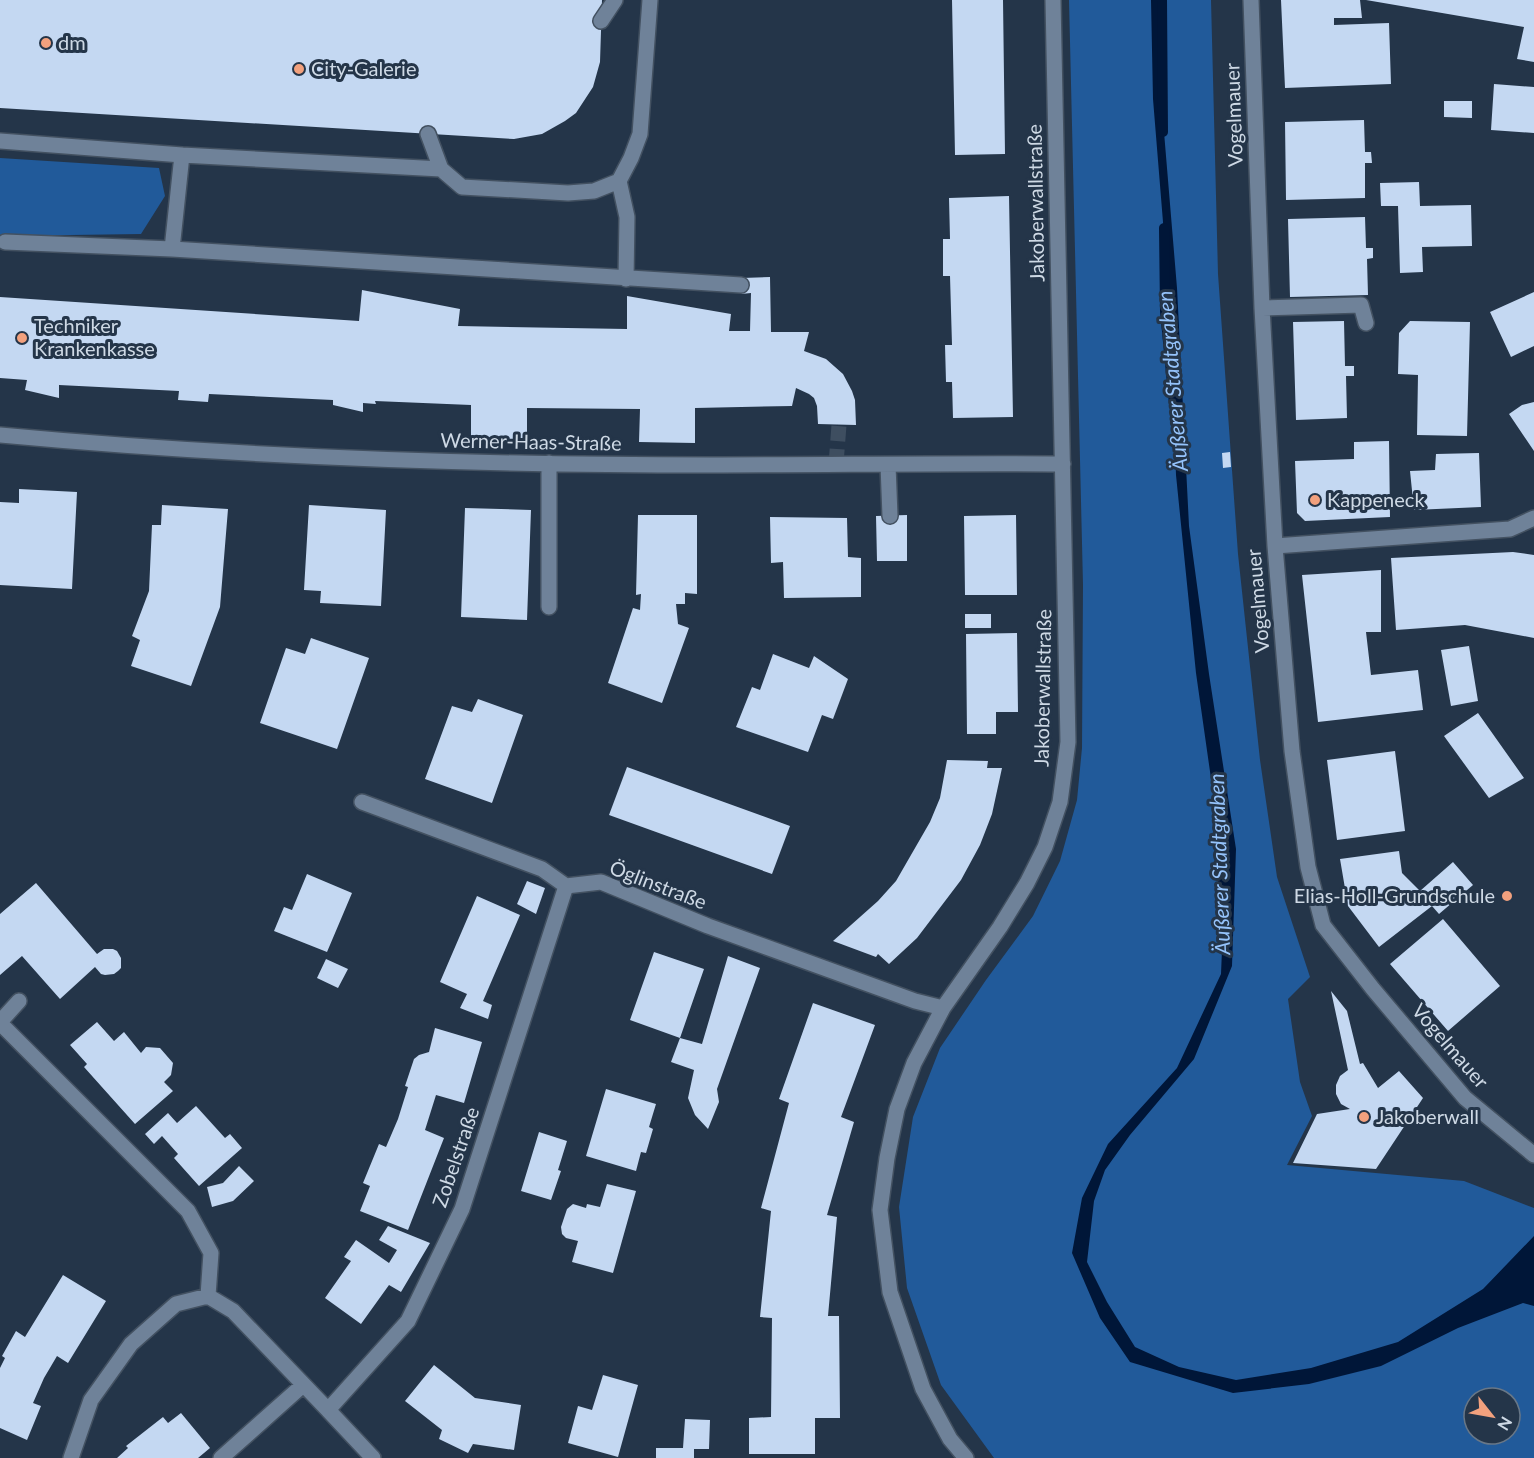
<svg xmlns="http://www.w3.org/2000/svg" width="1534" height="1458" viewBox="0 0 1534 1458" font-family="Lato,sans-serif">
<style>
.green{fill:#215a9a;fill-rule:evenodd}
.water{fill:#001638}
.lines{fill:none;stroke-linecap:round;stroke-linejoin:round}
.stream{stroke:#001638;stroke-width:10}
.building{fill:#c4d8f2}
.minor-tunnel{stroke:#3e4e60;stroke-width:15;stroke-dasharray:15 8;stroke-linecap:butt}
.minor-casing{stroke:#435161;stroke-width:18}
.minor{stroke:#6f8299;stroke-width:15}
.poi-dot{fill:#f2a17e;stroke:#243549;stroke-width:2}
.labels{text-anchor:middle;stroke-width:6;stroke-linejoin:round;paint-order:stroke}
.poi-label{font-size:20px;fill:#ced9e5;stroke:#243549;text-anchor:start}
.street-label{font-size:20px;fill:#ced9e5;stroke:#243549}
.water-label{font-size:21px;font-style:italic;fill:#95c3fb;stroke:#243549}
</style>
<rect width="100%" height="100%" fill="#243549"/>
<path class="green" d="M1069,0H1211L1218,274L1238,554L1260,760L1277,877L1310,977L1288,999L1300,1082L1312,1116L1287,1165L1464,1181L1534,1208V1458H994L941,1385L907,1288L899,1207L913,1117L940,1048L986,980L1033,916L1060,861L1077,800L1082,748L1083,585ZM1474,1398H1510V1434H1474Z
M0,158L159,168L165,196L141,234L0,236Z"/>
<path class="water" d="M1151,0H1161L1159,29L1162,108L1177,288L1189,526L1209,674L1236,849L1232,966L1194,1059L1130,1135L1105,1170L1094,1201L1087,1262L1107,1302L1135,1347L1179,1367L1236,1380L1311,1368L1398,1342L1483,1289L1534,1236V1306L1523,1303L1458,1328L1381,1366L1309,1384L1233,1393L1130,1362L1100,1318L1072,1253L1082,1198L1108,1144L1177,1068L1221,974L1225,877L1196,673L1176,475L1170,308L1153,99Z"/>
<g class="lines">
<path class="stream" d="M1162,0L1163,132
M1164,228L1165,311L1174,404
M1222,846L1224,929"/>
</g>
<path class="building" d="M0,0H602L600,62L593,87L576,113L565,121L542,134L514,139L0,108Z
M952,0H1003L1005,154L955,155Z
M1281,0H1360L1362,18H1334V25L1389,23L1391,84L1285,88Z
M1366,0H1534V62L1517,59L1524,27Z
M1494,84L1534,87V133L1491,130Z
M1444,101H1472V118L1444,117Z
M1364,120L1365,152H1371L1372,163H1365V198L1286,200L1285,122Z
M1419,182L1420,206L1471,205L1472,246L1422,247L1423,272L1400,273L1398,206H1381L1380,183Z
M1009,196L1013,417L953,418L952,382H946L945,345H952L950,276H943V239H950L949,198Z
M1365,217L1366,248H1373V258L1367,259L1368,295L1290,297L1288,219Z
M770,277L771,332H809L804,351L826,359L843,374L852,391L855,400L856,425L818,424L817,406L814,398L809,394L796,388L792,406L695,408V443L639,442L640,409L527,408V442L471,441V405L375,401L376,404L363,403V412L333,405V400L209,394L208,402L178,400L179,391L59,385V398L25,390L27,380L0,378V297L359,321L362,290L460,309L458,326L627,329V296L731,314L729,331H750L751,293L741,294L742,278Z
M1534,292V346L1511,357L1490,312Z
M1344,321L1345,366H1354V376H1346L1347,418L1296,420L1293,322Z
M1410,321L1470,322L1467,436L1417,435L1418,375L1398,374L1399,333Z
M1534,402V451L1509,414L1522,405Z
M1389,441L1390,517L1305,521L1297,513L1295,461L1354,459V442Z
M1230,452L1231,467L1223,468L1222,453Z
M1479,453L1481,507L1414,510L1410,471L1435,470L1436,454Z
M19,489L77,492L72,589L0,585V502L19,503Z
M162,505L228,509L220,607L191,686L131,666L140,640L132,636L149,591L152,525H161Z
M309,505L386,510L381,606L320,603L321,591L304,590Z
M465,508L531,510L527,620L461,617Z
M638,515H697V594L685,593V604H676L678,624L689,628L662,703L608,683L633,608L640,610L641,594L636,595Z
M907,515V561H877L876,516Z
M1016,515L1017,595H965L964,516Z
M770,517L847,518L848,557L861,558V597L784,598L783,562L771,563Z
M1513,552L1534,555V638L1465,625L1396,630L1391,558Z
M1381,570V632H1366L1371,675L1418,670L1423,710L1318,722L1302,575Z
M965,614H991V628H965Z
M1017,633L1018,712H996V734H967L966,634Z
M311,638L369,658L337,749L260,723L286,648L305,654Z
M1469,646L1478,701L1451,706L1441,650Z
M773,654L809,668L814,656L848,679L833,719L822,715L808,752L736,727L752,687L760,690Z
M478,699L523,715L492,803L425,779L452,706L472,712Z
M1478,713L1524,778L1489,798L1444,736Z
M1395,751L1405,831L1337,840L1327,760Z
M947,760L988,761L987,768H1002L992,814L980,845L961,880L917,938L889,964L878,954L876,957L833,941L878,901L896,881L930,822L940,798Z
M627,767L790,826L772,874L609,815Z
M1399,851L1402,873L1420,891L1453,862L1473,885L1439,914L1432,906L1379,947L1348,906L1340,859Z
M307,874L352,893L327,952L274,931L284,907L292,910Z
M527,881L545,888L536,914L517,904Z
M36,883L97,954L104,949H113L117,951L121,958V968L118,971L114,974L105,975L101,974L95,967L60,999L22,956L0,975V914Z
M477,896L520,915L483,1001L492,1005L488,1019L460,1008L467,994L440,982Z
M1443,919L1500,986L1448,1031L1390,964Z
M654,952L704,969L680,1038L630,1020Z
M728,956L760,968L717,1089L719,1102L708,1129L695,1115L688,1098L694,1070L671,1062L680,1038L702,1044Z
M326,959L348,969L338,988L317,978Z
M1331,991L1347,1011L1360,1064L1363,1063L1378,1088L1399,1071L1423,1098L1376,1169L1293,1163L1317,1114L1350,1109L1341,1104L1336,1094V1085L1340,1076L1348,1070Z
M813,1003L875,1025L841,1117L854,1122L827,1215L837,1217L828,1316H839L840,1418H815V1454H749V1418L771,1417L772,1318L760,1317L771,1211L761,1208L789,1103L779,1099Z
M97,1022L114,1041L124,1032L141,1053L146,1047L160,1048L173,1063L171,1075L164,1082L173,1091L135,1124L84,1067L87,1064L70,1045Z
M435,1028L482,1042L464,1103L436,1095L425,1130L444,1138L408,1230L360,1211L370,1186L363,1183L379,1144L386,1147L398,1119L408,1087L405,1086L414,1059L419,1055L429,1052Z
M606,1089L656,1104L649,1127L653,1129L646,1153L641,1152L636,1171L586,1156Z
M196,1106L225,1138L230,1134L242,1148L199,1186L174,1158L178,1154L162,1136L154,1144L145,1134L168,1113L177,1123Z
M539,1132L567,1141L558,1170L561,1171L551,1200L521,1191Z
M239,1166L254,1181L233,1201L212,1207L207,1187L223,1183Z
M607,1184L636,1191L613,1273L572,1262L578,1241L566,1238L562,1234L561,1227L567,1209L573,1204L586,1208L587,1204L600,1207Z
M388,1226L430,1243L401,1292L389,1285L361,1324L325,1298L351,1261L344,1257L356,1240L389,1263L397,1250L379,1240Z
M63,1275L106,1301L68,1363L57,1356L44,1378L33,1403L41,1406L27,1440L0,1428V1368L5,1358L2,1356L16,1331L25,1337Z
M434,1365L475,1398L521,1405L514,1450L473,1444L468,1453L439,1439L442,1430L405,1401Z
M603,1375L638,1385L618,1457L568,1443L578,1406L592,1410Z
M181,1413L210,1448L198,1458H117L128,1448L126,1446L163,1417L168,1423Z
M685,1419L710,1420L709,1449H694V1458H656V1448H683Z"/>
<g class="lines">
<path class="minor-tunnel" d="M836,464L839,425"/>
<g class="minor-casing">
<path id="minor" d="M1251,0L1262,308L1275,546L1292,751L1308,867L1323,925L1373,989L1465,1098L1534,1155
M601,21L615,0
M428,134L441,169L462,187L568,193L594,191L619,181L631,158L640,134L650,0
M0,141L182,155L441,169
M619,181L627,217L626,279
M5,242L172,249L741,285
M172,249L182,155
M1262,308L1361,305L1366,323
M0,435C236,457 473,465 710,465C828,465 945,463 1063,464
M549,463V607
M888,465L890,516
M1275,546L1510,529L1534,518
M362,802L542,869L566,886L601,882L708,926L915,1001L943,1008
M0,1022L19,1001
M0,1023L188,1211L211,1253L208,1296
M328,1410L373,1458
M71,1458L91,1400L131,1344L176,1304L208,1296L233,1311L328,1410L408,1321L462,1209L566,886
M221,1458L303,1385
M966,1458L950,1439L923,1389L890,1292L880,1210L887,1158L897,1109L914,1063L943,1008L1000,927L1027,883L1045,847L1060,802L1068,742L1053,0"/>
</g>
<use href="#minor" class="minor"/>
</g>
<g class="poi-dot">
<circle cx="46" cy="43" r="6"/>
<circle cx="299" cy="69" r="6"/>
<circle cx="22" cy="338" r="6"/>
<circle cx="1315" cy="500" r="6"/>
<circle cx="1507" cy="896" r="6"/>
<circle cx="1364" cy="1117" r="6"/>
</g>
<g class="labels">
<g class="poi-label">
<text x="58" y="50">dm</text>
<text x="311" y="76">City-Galerie</text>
<text x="34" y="333">Techniker<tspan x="34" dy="23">Krankenkasse</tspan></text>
<text x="1327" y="507">Kappeneck</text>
<text x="1495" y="903" text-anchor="end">Elias-Holl-Grundschule</text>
<text x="1376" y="1124">Jakoberwall</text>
</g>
<g class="street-label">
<text transform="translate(1234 115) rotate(-92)" y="7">Vogelmauer</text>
<text transform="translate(1036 203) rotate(-91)" y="7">Jakoberwallstraße</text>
<text transform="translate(531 442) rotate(1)" y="7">Werner-Haas-Straße</text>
<text transform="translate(1258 601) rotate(-95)" y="7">Vogelmauer</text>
<text transform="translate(1043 688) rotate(-89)" y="7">Jakoberwallstraße</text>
<text transform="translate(658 885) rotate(21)" y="7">Öglinstraße</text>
<text transform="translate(1450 1046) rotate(49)" y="7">Vogelmauer</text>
<text transform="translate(456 1157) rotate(-71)" y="7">Zobelstraße</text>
</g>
<g class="water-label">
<text transform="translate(1173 381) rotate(-95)" y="7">Äußerer Stadtgraben</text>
<text transform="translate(1220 864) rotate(-92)" y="7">Äußerer Stadtgraben</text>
</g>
</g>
<g transform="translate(1492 1416) rotate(121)"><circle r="28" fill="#243549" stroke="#687787" stroke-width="1.5"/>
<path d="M0-4.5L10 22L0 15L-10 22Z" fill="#f2a17e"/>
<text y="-9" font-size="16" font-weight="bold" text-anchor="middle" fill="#ced9e5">N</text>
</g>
</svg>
